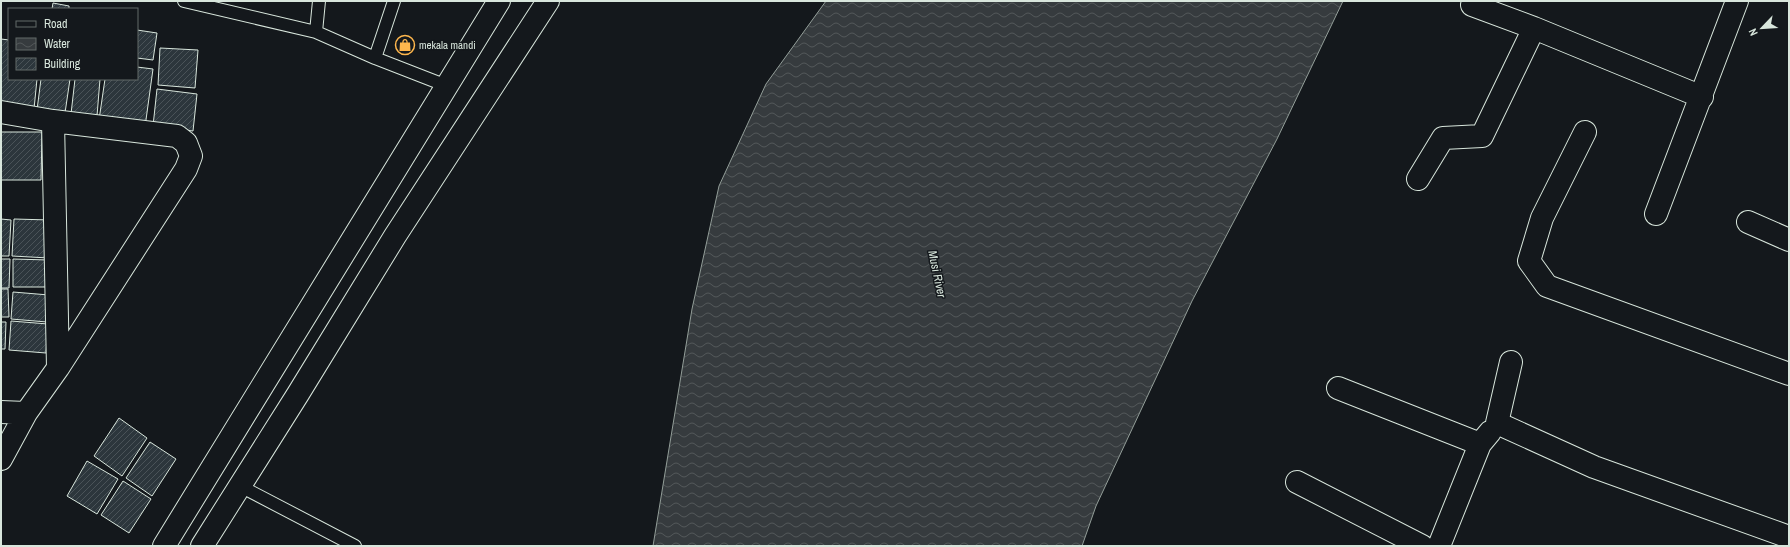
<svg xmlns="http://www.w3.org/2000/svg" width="1790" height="547" viewBox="0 0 1790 547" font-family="'Archivo Narrow',sans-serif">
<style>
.water{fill:url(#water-waves);stroke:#939e99}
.building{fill:url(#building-hatch);stroke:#d8e6dc}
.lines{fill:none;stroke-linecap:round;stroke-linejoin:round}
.service-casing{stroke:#d8e6dc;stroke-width:14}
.minor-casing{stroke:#d8e6dc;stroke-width:24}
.tertiary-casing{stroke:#d8e6dc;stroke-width:24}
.service{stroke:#14181c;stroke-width:12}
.minor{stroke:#14181c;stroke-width:22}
.tertiary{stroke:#14181c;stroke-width:22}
.labels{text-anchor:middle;stroke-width:3;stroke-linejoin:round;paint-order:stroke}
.poi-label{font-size:11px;fill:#d8e6dc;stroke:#14181c;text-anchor:start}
.water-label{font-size:12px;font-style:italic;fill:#d8e6dc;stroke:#14181c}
</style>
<defs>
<pattern id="water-waves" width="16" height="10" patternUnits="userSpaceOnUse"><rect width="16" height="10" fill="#363b3e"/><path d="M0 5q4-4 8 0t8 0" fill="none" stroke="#525759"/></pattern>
<pattern id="building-hatch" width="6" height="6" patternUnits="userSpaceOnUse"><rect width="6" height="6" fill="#2c363c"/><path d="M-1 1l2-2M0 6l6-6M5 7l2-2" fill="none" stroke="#4a5358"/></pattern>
</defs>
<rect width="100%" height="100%" fill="#14181c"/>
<path class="water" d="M826,1H1343L1277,139L1192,301L1096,506L1082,546H653L692,309L719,186L766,84Z"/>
<path class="building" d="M53,3L69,6V9H52Z
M137,30L157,33L153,60L137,58Z
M1,39L9,40V79H37L34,109L1,104Z
M160,48L198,50L195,88L158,85Z
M137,67L153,69L145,127L99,120L105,79H137Z
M41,79H70L65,113L37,110Z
M75,79H100L97,116L71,114Z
M157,89L197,94L193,131L153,126Z
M1,132H42L41,180H1Z
M1,219L11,220L9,256H1Z
M14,219L50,220L49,258L12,256Z
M1,259H10L9,288H1Z
M13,259L49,260V287H13Z
M1,289H8L9,317H1Z
M13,292L49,295L47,322L11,319Z
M11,321L48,324L46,353L9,350Z
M1,322H6L5,349H1Z
M119,418L147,438L122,476L94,456Z
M150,442L176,459L152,496L126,478Z
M87,461L118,479L97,514L67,496Z
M123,481L151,499L129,533L101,515Z"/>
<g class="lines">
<g class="service-casing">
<path id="service" d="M184,1L316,32L375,58L447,86
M316,32L319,1
M375,58L394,1
M240,486L355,546"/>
</g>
<g class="minor-casing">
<path id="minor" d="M1472,5L1534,28L1702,97
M1,112L53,121L177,136L186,143L191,156L186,169L58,368L26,413L1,459
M53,121L58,368
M1585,132L1542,218L1529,261L1547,286L1789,374
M1418,179L1443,138L1482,136L1534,28
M1656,214L1737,1
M1748,222L1789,240
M1511,362L1497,423L1594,467L1789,537
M1338,388L1480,444
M1,412L26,413
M1297,482L1422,546
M1439,546L1480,444L1490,432"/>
</g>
<g class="tertiary-casing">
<path id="tertiary" d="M164,546L499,1
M202,546L298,394L395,236L548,1"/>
</g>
<use href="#service" class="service"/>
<use href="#minor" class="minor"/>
<use href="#tertiary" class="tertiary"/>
</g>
<defs>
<g id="shop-ring" transform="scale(1)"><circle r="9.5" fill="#14181c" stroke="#ffb74d" stroke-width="1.5"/><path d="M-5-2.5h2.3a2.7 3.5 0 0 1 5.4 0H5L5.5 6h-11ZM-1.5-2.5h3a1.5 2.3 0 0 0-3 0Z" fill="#ffb74d"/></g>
</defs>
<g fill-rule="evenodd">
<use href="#shop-ring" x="405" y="45"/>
</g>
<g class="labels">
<g class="poi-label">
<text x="419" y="49">mekala mandi</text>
</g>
<g class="water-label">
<text transform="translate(937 274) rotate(78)" y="4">Musi River</text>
</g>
</g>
<rect width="1790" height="547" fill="none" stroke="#d8e6dc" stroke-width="4"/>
<rect x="8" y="8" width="130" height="72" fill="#14181c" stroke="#626a69"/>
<rect x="16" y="21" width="20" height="6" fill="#14181c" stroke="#626a69"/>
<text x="44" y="28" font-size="12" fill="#d8e6dc">Road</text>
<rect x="16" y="38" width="20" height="12" fill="url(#water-waves)" stroke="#626a69"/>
<text x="44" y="48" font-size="12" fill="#d8e6dc">Water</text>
<rect x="16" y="58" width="20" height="12" fill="url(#building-hatch)" stroke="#626a69"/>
<text x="44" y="68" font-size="12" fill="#d8e6dc">Building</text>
<g transform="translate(1762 28) rotate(245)" stroke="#14181c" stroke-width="3" paint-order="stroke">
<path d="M0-3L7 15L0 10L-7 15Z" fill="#d8e6dc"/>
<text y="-6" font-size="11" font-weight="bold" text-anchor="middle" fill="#d8e6dc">N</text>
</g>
</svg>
